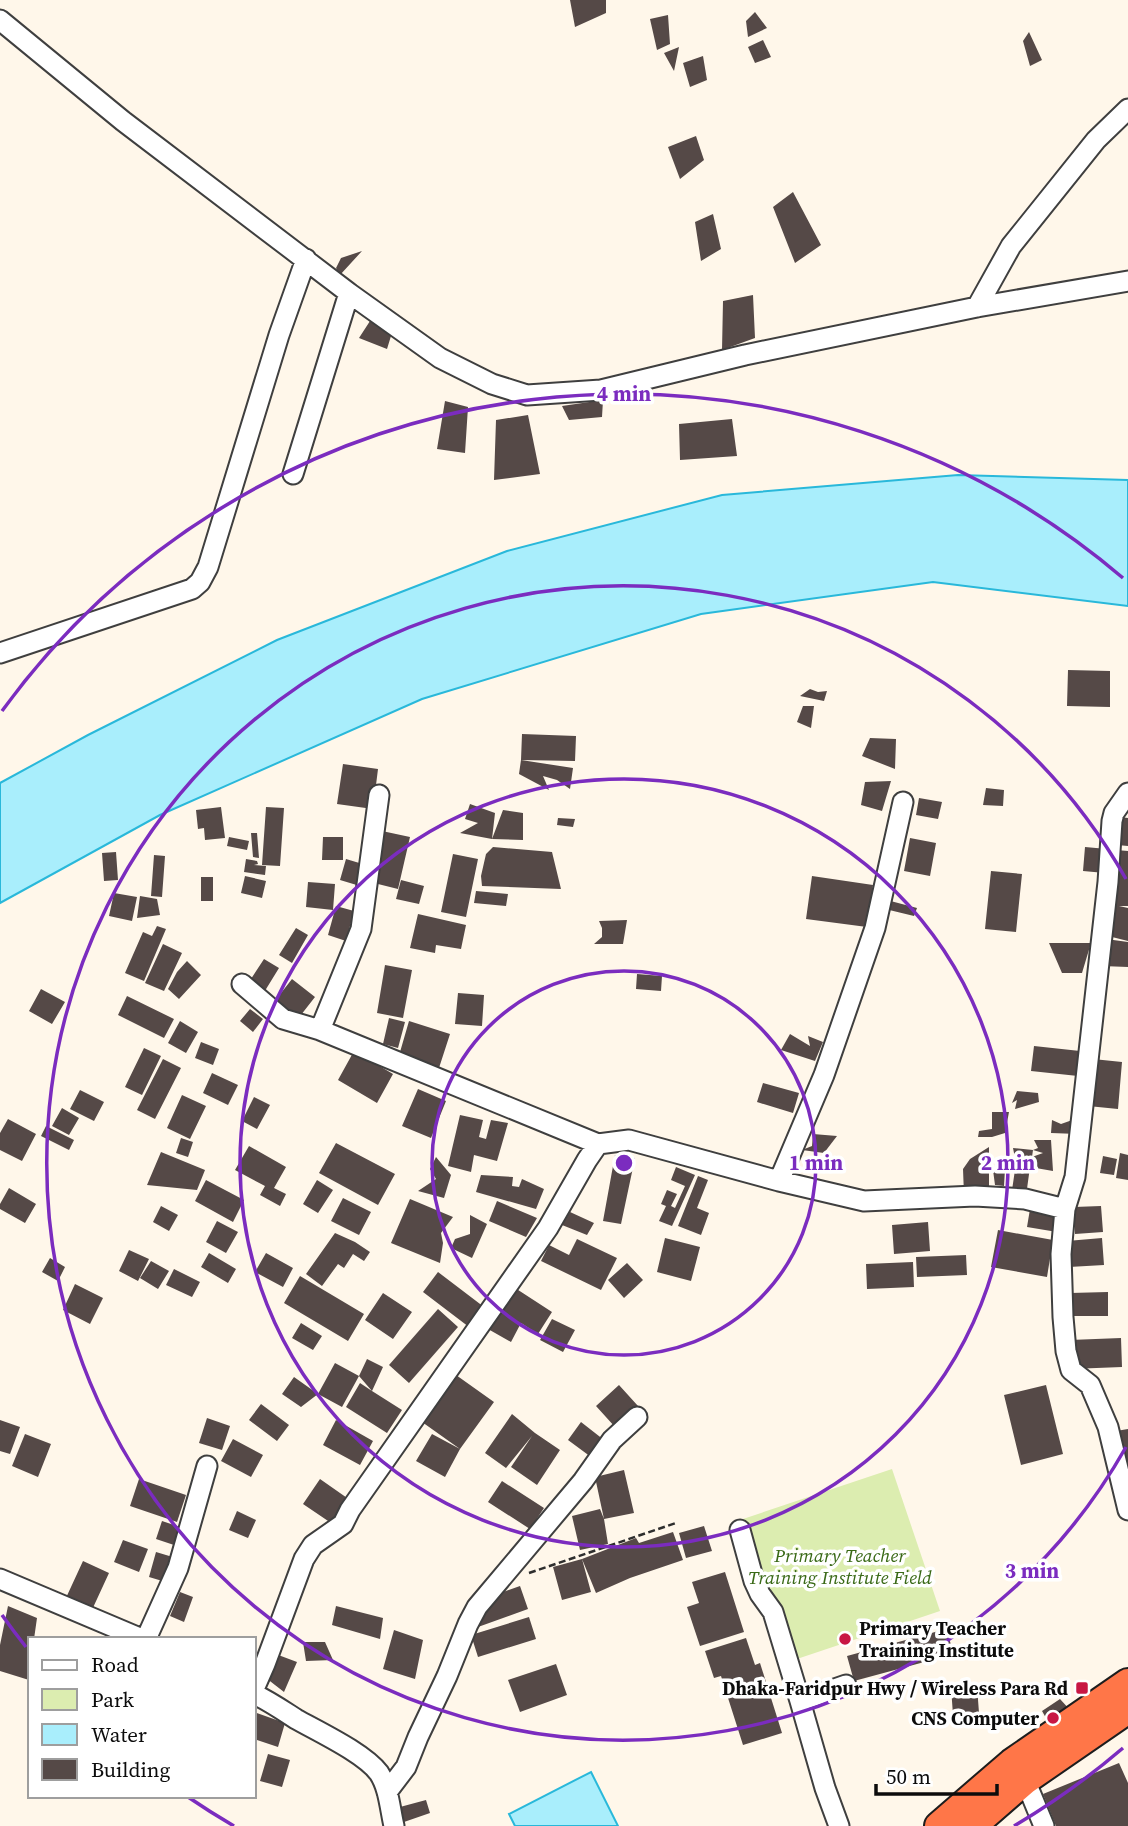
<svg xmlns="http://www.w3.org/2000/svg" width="1128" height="1826" viewBox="0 0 1128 1826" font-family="'Source Serif 4',serif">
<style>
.green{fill:#dcedb0}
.water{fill:#a9eefc;stroke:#29b8da;stroke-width:2}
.building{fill:#554947}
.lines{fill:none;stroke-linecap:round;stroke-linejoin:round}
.minor-casing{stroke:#3f3f3f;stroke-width:23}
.highway-casing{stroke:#1d1d1d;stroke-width:32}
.path{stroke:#2e2e2e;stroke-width:2.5;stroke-dasharray:7 3.5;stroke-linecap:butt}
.minor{stroke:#fff;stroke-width:19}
.highway{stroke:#ff7648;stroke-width:28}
.ring{fill:none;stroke:#7b2cbf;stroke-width:3.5}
.poi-dot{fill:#c81744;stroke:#fff;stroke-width:2.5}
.labels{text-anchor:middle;stroke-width:7;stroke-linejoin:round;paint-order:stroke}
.park-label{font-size:19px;font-style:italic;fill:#396916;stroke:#fff}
.poi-label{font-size:19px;font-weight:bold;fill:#0c0c0c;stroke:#fff;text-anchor:end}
.centre{fill:#7b2cbf;stroke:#fff;stroke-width:3.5}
.ring-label{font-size:21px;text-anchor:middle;font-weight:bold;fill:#7b2cbf;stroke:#fff;stroke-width:7;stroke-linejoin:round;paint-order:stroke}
</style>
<rect width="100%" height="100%" fill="#fff7ea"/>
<path class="green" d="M892,1469L940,1611L788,1662L740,1520Z"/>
<path class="water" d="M958,475L1128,480V606L933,582L701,614L422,699L160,815L0,903V783L88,735L277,640L507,551L722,495Z
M591,1772L618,1826H515L509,1814Z"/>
<path class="building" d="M570,0H606V13L575,27Z
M755,12L767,28L748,37L746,21Z
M668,15L670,44L657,50L650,19Z
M1029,32L1042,60L1030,66L1023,41Z
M763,40L771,57L755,63L748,47Z
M679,47L674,71L664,53Z
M703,56L707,80L690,87L683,63Z
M696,136L704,160L680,179L668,147Z
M793,192L821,245L795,263L773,207Z
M713,214L721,249L701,261L695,222Z
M362,251L340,275L336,268L341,258Z
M753,295L755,338L722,350L723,301Z
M370,321L391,336L387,349L359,338Z
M603,400L602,417L569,420L562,406Z
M445,401L468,407L465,453L437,449Z
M528,415L540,474L494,480L496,420Z
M732,419L737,456L680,460L679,424Z
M1068,670L1110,671V707L1067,706Z
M810,689L818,692L827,691L824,701L800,696Z
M803,706H814L811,728L797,722Z
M522,734L576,736L575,761L521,760Z
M870,738L896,739L895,769L862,756Z
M521,760L573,768L570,789L557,780L543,776L549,790L519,774Z
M343,764L378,769L373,809L337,804Z
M891,781L882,811L861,805L865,782Z
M986,788L1004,790L1003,806L983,805Z
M919,798L942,802L938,819L916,815Z
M470,804L495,813L492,839L503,810L523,813V840L492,839L460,833L478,823L465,819Z
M221,807L225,838L205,840L204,828L198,829L196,810Z
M266,807L284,808L280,866L262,865Z
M1120,817L1128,818V846L1117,845Z
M558,818L575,819L573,827L557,825Z
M382,831L410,837L398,889L370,882Z
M251,833H257L259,858L253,857Z
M229,837L249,841L247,850L227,846Z
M323,837H343V860H322Z
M910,838L936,843L930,876L904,871Z
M493,847L552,852L561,889L482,886L481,876L486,854Z
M1085,847L1107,849L1105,873L1083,871Z
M1116,850L1128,851V906H1119L1128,908V941L1108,936Z
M116,852L118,880L104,881L102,853Z
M453,854L478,859L466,917L441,912Z
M154,855L165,856L162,897L151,896Z
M246,859L257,861L258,864L254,865L266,866L265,875L244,872Z
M346,859L366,865L360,886L340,880Z
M991,871L1022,874L1016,932L985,929Z
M245,876L266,881L262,898L241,893Z
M812,876L873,885L867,927L806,919Z
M201,877H213V901H201Z
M401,880L424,886L419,904L396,899Z
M308,882L335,884L333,910L306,907Z
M476,891L508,894L506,906L474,903Z
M114,893L137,897L132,921L109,916Z
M140,896L157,899L160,915L137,918Z
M883,899L917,908L914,916L881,908Z
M336,906L354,911L346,941L328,935Z
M418,914L466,925L461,949L436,945L435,953L410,948Z
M627,920L623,944H594L602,937V928L599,921Z
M157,926L166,929L144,981L125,973L143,932L152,936Z
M296,928L308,935L292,963L279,955Z
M1106,939L1128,942V967L1102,966Z
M1049,943H1091L1082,973H1062Z
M163,944L182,953L164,991L145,983Z
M264,959L279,968L263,994L247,985Z
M187,961L201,975L179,999L168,989L177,972Z
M385,965L412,970L403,1018L377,1013Z
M637,974L662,976L661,991L636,989Z
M292,979L315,997L297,1020L274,1002Z
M41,989L65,1002L52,1024L29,1011Z
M458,993L484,995L482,1026L455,1024Z
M127,996L174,1019L164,1038L118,1015Z
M250,1009L263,1019L253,1032L240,1021Z
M389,1018L405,1022L398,1048L383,1044Z
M180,1021L198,1032L186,1053L168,1043Z
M409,1021L450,1034L438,1071L398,1059Z
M790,1034L810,1046L808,1036L823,1042L815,1061L781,1050Z
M201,1042L219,1049L213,1065L195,1058Z
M1034,1046L1080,1051L1078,1076L1031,1071Z
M144,1048L161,1056L142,1095L125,1087Z
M354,1051L393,1074L377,1103L338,1080Z
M163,1059L181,1068L155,1119L137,1110Z
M1093,1059L1122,1062L1118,1109L1088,1106Z
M212,1073L238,1085L228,1105L203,1093Z
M763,1083L799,1093L793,1113L757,1102Z
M418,1089L446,1101L431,1138L402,1126Z
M80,1090L104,1102L94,1121L70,1109Z
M1017,1091L1038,1093L1039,1102L1015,1109L1017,1100L1012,1103Z
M182,1095L206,1106L190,1139L167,1128Z
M254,1097L270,1105L257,1129L242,1121Z
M62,1108L79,1118L69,1135L52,1126Z
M992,1112H1009L1005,1133L992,1137H978L979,1131L992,1129Z
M460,1115L483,1120L479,1137L486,1139L491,1120L508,1123L497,1161L474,1155L471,1172L448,1166Z
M1078,1118V1134L1051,1133L1052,1120L1061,1124Z
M8,1119L36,1134L22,1161L0,1150V1133Z
M46,1126L74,1140L69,1150L41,1136Z
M813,1134L837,1136L824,1153L802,1150L812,1146Z
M181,1138L193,1142L188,1157L176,1153Z
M1034,1140H1051L1053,1171L1030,1167L1026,1196L1011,1197L1016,1163L1013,1148L1033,1150L1032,1157L1043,1153L1033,1150L1038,1148Z
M336,1143L395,1174L378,1205L319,1173Z
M249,1146L286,1167L274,1188L286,1194L280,1206L260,1195L265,1186L235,1170Z
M989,1147V1194L964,1195L963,1169L970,1159Z
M161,1152L205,1170L197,1190L147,1185Z
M1120,1153L1128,1155V1180L1116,1178Z
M615,1155L635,1158L621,1224L603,1221Z
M1103,1156L1117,1159L1114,1175L1100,1173Z
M436,1157L451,1175L444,1198L418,1191L436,1179L430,1169Z
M676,1167L695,1175L672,1226L659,1221L666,1206L661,1204L667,1190L677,1194L671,1206L675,1208L685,1186L671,1180Z
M1005,1169L1004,1186L995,1185L993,1170Z
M481,1175L513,1177L512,1186L519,1187L522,1179L544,1189L536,1209L476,1192Z
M698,1176L708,1180L697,1208L709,1213L701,1235L678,1226Z
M206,1180L244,1200L233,1222L195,1201Z
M317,1180L333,1190L318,1213L303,1204Z
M9,1188L36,1204L25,1223L0,1209V1204Z
M343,1198L371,1212L359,1235L331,1221Z
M410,1199L453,1217L441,1233L443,1243L440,1263L391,1243Z
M497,1201L537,1218L526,1237L489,1221Z
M1031,1203L1061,1208L1057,1232L1027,1227Z
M161,1206L178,1215L169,1231L153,1222Z
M1101,1206L1103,1232L1075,1234L1074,1207Z
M570,1212L594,1223L587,1235L562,1225Z
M470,1215L487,1224L472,1258L451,1248L455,1239L470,1234Z
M217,1221L238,1232L226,1253L206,1242Z
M928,1222L930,1251L894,1254L892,1225Z
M998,1230L1053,1240L1047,1277L991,1267Z
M335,1233L355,1242L370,1252L364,1261L353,1254L344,1268L338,1264L322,1286L306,1274Z
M665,1238L700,1247L691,1281L657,1272Z
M1102,1238L1104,1265L1069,1267L1067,1241Z
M577,1239L617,1258L601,1290L541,1261L549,1245L569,1255Z
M129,1250L149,1259L138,1281L119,1271Z
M209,1253L236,1269L228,1283L201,1267Z
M266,1253L293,1268L283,1287L255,1272Z
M966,1255L967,1275L917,1277L916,1257Z
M50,1258L65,1267L58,1281L42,1272Z
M151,1261L169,1271L158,1289L140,1278Z
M913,1262L914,1287L867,1289L866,1264Z
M627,1263L643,1280L624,1298L608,1280Z
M174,1269L200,1282L192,1297L166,1285Z
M438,1272L484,1307L469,1327L423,1292Z
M300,1276L364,1314L348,1341L284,1303Z
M75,1284L103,1298L90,1324L63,1310Z
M512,1286L552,1312L538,1334L521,1323L511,1342L488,1329Z
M1108,1292V1316H1071L1070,1293Z
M383,1293L412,1312L393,1339L365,1320Z
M438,1309L458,1327L409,1383L389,1365Z
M552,1319L575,1330L563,1352L540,1340Z
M301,1323L322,1336L313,1350L292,1338Z
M1121,1338L1122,1367L1071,1369L1070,1340Z
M367,1359L383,1367L372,1391L402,1410L387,1433L346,1407L360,1383L372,1391L359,1376Z
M335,1363L359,1376L342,1407L318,1394Z
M456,1375L494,1402L460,1449L445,1477L416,1461L432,1434L460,1449L422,1422Z
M294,1377L318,1394L301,1407L282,1394Z
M619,1385L638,1406L615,1427L596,1406Z
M1046,1385L1063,1454L1021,1465L1004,1395Z
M261,1404L289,1425L277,1441L249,1420Z
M512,1414L535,1433L560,1450L537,1485L511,1467L532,1436L506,1468L485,1453Z
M207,1418L230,1426L222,1450L199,1443Z
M0,1420L20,1427L10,1454L0,1451Z
M336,1420L373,1441L360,1465L323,1445Z
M581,1422L604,1440L591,1457L568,1440Z
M1128,1429V1494L1110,1432Z
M25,1434L51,1444L38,1477L12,1466Z
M233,1439L263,1455L251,1477L221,1461Z
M624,1470L634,1513L604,1519L595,1477Z
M139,1479L186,1495L177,1522L130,1506Z
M320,1479L350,1500L334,1525L303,1504Z
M502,1481L544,1508L530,1529L488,1502Z
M600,1509L604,1519L608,1544L580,1550L572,1516Z
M237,1511L256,1520L248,1538L229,1530Z
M162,1521L180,1527L174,1545L156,1539Z
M704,1526L712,1551L686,1558L679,1533Z
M673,1532L683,1560L630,1578L596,1593L582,1559L636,1538L639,1543Z
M123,1540L148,1549L139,1572L114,1562Z
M156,1552L176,1558L169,1583L149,1577Z
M582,1559L591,1592L562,1600L553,1567Z
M83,1561L109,1573L91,1612L65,1600Z
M725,1572L744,1632L700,1646L687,1607L699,1603L692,1582Z
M520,1586L528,1609L478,1627L470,1604Z
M180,1592L193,1597L184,1622L170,1616Z
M8,1606L37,1618L34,1639H30L29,1680L0,1671V1645Z
M336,1606L383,1618L380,1639L332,1625Z
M529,1617L536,1639L478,1657L471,1635Z
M946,1629L954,1654L854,1681L847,1656Z
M394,1630L423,1640L415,1679L383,1669Z
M746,1638L755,1665L760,1663L782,1733L743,1745L721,1676L714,1678L705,1651Z
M303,1642H325L333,1660L306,1661Z
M273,1653L297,1662L284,1692L266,1678Z
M556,1664L567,1695L520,1712L508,1680Z
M977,1686L979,1713L953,1715L951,1687Z
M1060,1699L1071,1711L1050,1725L1042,1711Z
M254,1712L285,1723L278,1747L254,1739Z
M268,1754L290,1760L282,1787L260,1781Z
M1119,1763L1128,1783V1826H1056L1043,1794Z
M426,1800L430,1813L404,1822L400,1807Z"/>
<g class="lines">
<g class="minor-casing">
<path id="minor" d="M0,20L123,121L349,293L440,358L492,384L527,395L601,390L745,355L977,307L1128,281
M977,307L1011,246L1096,140L1128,109
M293,474L349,293
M0,653L192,589L200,582L208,567L279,335L306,259
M1128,793L1114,813L1112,821L1108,882L1075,1177L1065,1209L1061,1254L1063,1317L1066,1351L1071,1370L1090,1385L1108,1427L1128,1510
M242,984L283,1019L320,1030L598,1144
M320,1030L361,929L379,795
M779,1181L824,1075L875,928L903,802
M740,1530L754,1581L760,1594L773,1612L800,1701L825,1788L839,1826
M0,1579L142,1639
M146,1639L178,1568L207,1466
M254,1689L265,1664L304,1559L313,1545L343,1524L350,1510L548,1228L587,1160L598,1144L629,1140L779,1181L864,1201L975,1196L1025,1199L1065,1209
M254,1694C269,1701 282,1710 296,1719C319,1732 364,1753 379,1773C389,1788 390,1809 394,1826
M800,1701L846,1685
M1019,1772L1025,1780L1044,1826
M387,1792L406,1767L418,1737L447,1676L468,1624L477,1607L583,1481L612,1440L637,1417"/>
</g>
<g class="highway-casing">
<path id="highway" d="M939,1826L1012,1763L1128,1683
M972,1826L1025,1780L1128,1709"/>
</g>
<path class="path" d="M529,1573L676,1523"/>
<use href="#minor" class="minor"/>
<use href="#highway" class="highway"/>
</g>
<g class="ring">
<circle cx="624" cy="1163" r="192"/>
<circle cx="624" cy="1163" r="384"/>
<path d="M1126 1447A577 577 0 1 1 1126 879"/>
<path d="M1123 1748A769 769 0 0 1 1014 1826M234 1826A769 769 0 0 1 188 1797M26 1647A769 769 0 0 1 2 1615M2 711A769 769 0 0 1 1123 578"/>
</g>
<g class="poi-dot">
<circle cx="845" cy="1639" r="7"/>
<rect x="1075" y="1681" width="14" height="14" rx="3.5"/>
<circle cx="1053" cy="1718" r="7"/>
</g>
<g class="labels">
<g class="park-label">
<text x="840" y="1562">Primary Teacher<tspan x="840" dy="22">Training Institute Field</tspan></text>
</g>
<g class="poi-label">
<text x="859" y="1635" text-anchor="start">Primary Teacher<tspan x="859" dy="22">Training Institute</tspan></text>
<text x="1068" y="1695">Dhaka-Faridpur Hwy / Wireless Para Rd</text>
<text x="1039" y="1725">CNS Computer</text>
</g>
</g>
<circle cx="624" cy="1163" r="10" class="centre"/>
<g class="ring-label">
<text x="624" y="401">4 min</text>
<text x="816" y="1170">1 min</text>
<text x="1008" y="1170">2 min</text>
<text x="1032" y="1578">3 min</text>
</g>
<rect x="28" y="1637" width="228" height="161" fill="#ffffff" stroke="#9e9e9e" stroke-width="2"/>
<rect x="42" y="1660" width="35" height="10" fill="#ffffff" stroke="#9e9e9e" stroke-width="2"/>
<text x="91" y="1672" font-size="21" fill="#0c0c0c">Road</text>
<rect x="42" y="1689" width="35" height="21" fill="#dcedb0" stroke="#9e9e9e" stroke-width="2"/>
<text x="91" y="1707" font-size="21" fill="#0c0c0c">Park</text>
<rect x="42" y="1724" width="35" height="21" fill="#a9eefc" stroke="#9e9e9e" stroke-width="2"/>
<text x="91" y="1742" font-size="21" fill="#0c0c0c">Water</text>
<rect x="42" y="1759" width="35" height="21" fill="#554947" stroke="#9e9e9e" stroke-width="2"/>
<text x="91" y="1777" font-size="21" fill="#0c0c0c">Building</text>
<path d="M876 1784v10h121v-10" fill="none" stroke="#0c0c0c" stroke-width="3.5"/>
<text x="886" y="1784" font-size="21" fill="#0c0c0c" stroke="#ffffff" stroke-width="5" paint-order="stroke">50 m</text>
</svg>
